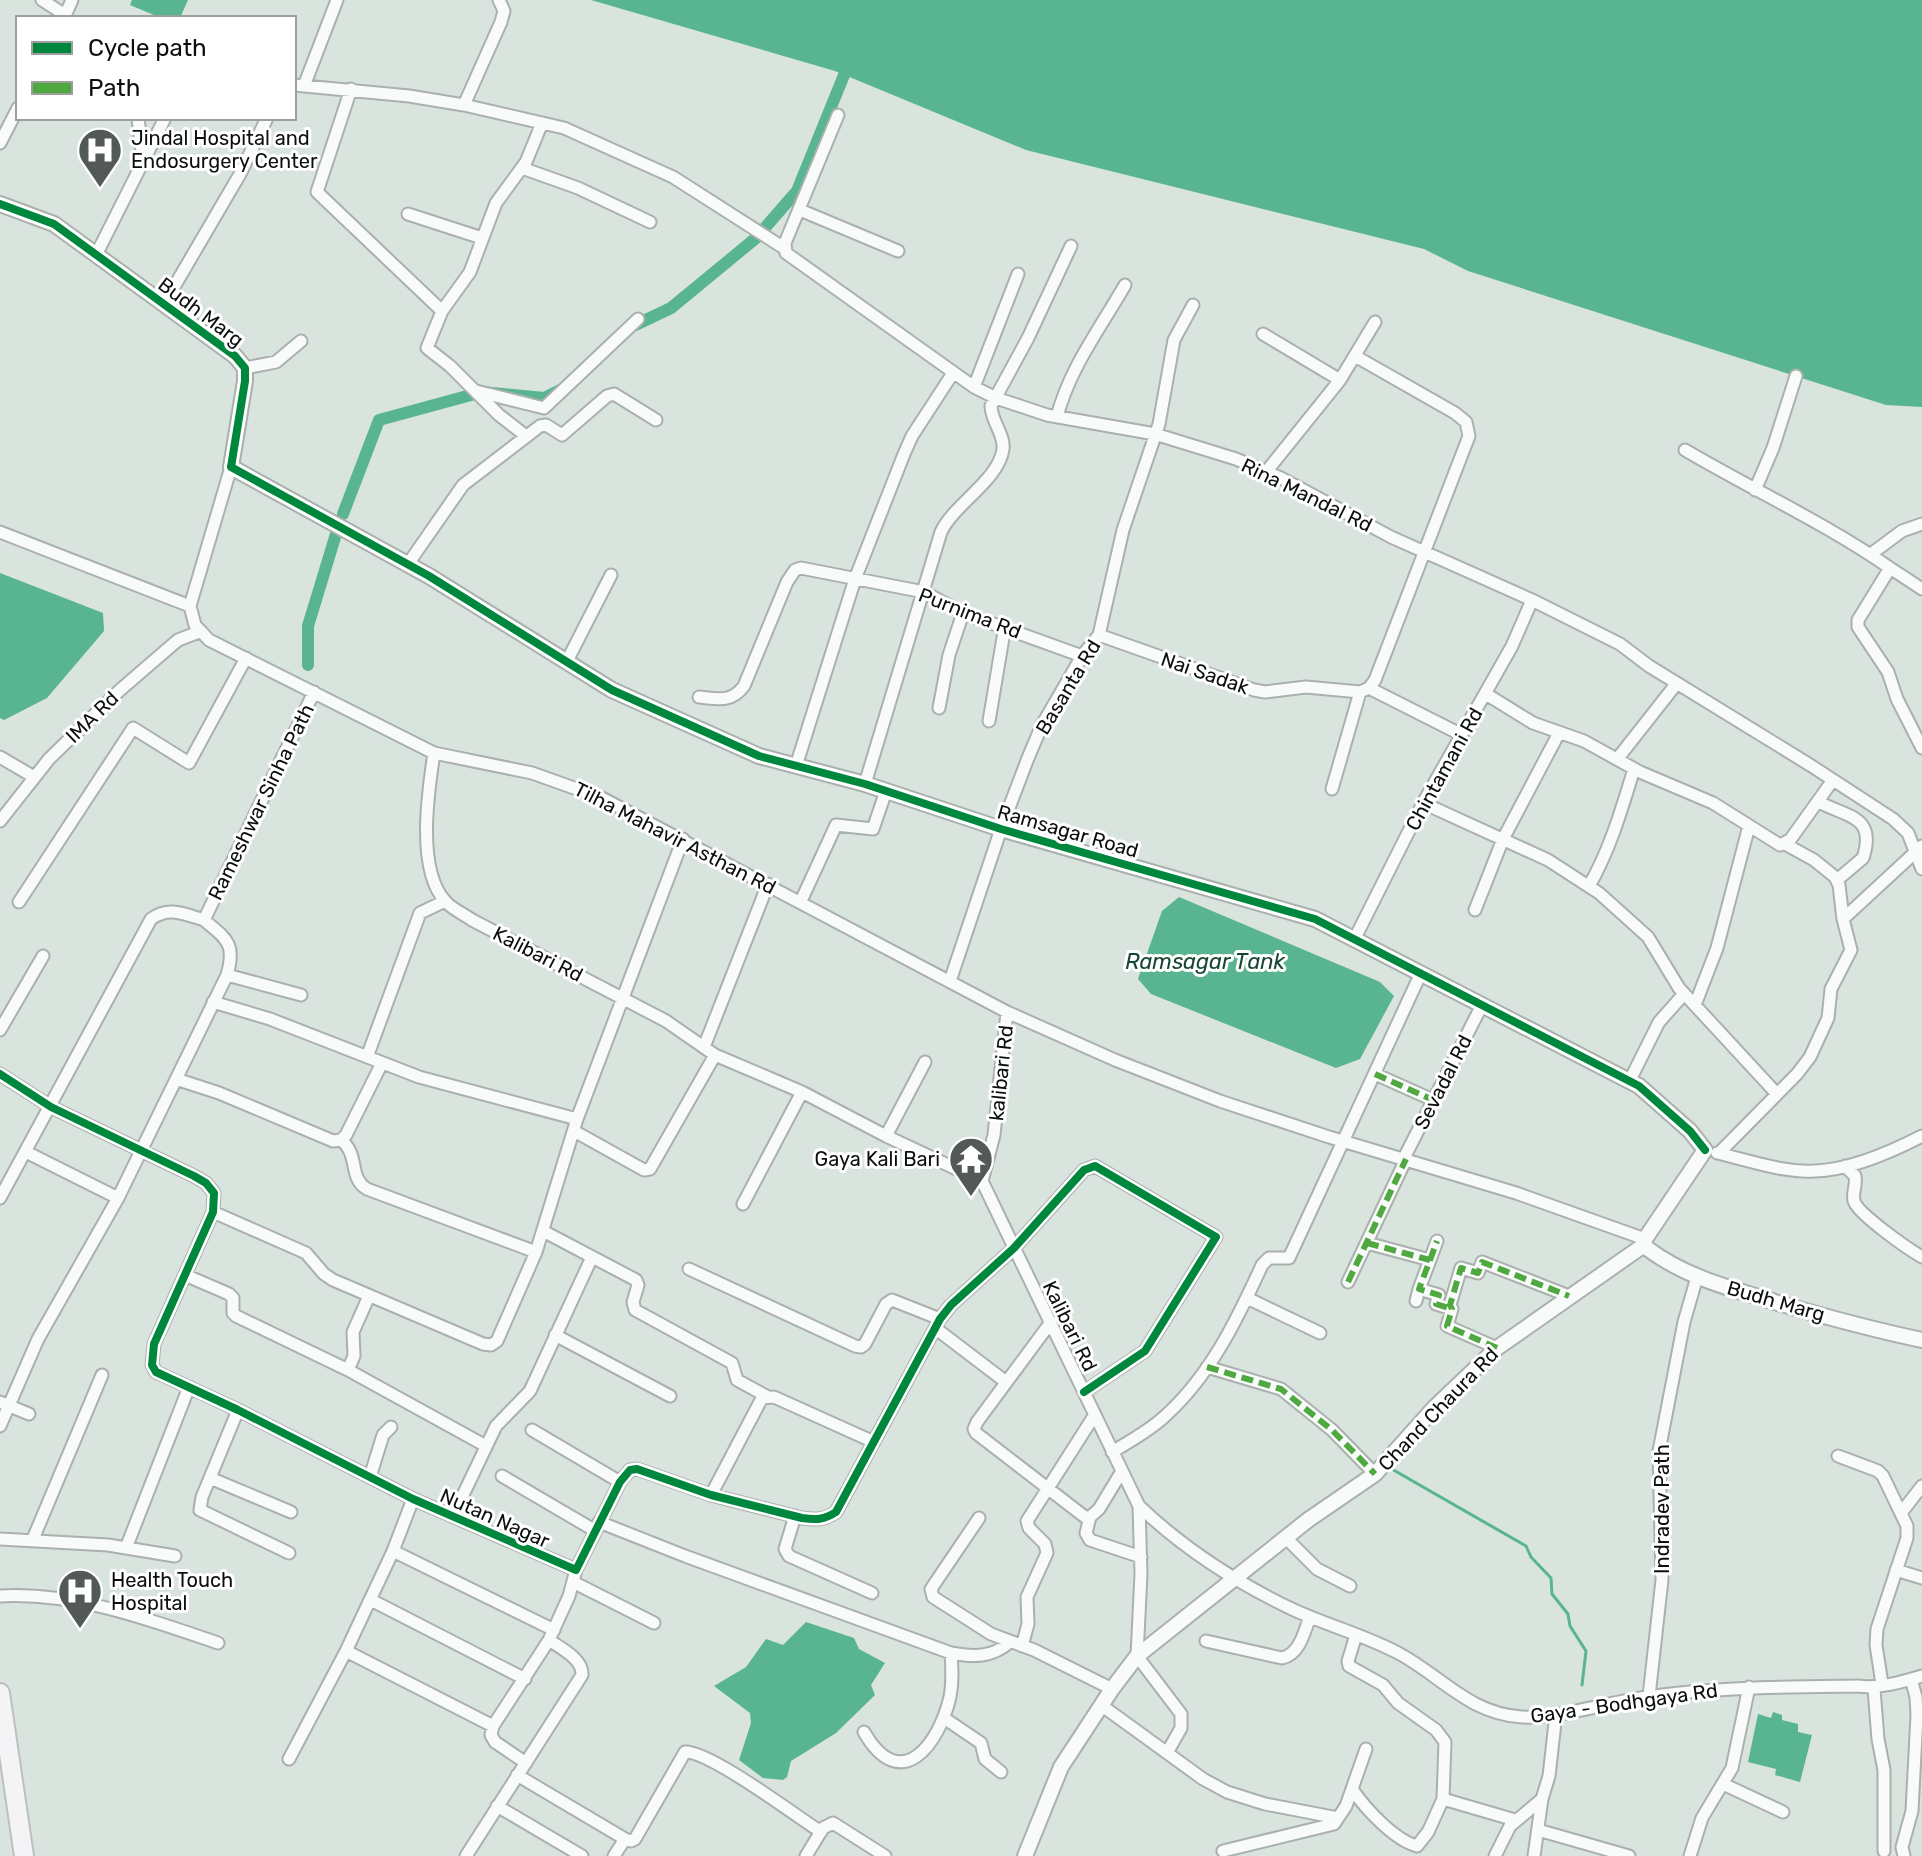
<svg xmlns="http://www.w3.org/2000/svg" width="1922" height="1856" viewBox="0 0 1922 1856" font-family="Rubik,sans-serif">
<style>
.water{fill:#58b491}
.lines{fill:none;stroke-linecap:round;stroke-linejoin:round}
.stream{stroke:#58b491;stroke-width:3}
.canal{stroke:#58b491;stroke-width:12}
.minor-casing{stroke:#aab1ad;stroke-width:15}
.tertiary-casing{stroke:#aab1ad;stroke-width:18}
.primary-casing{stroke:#bcc1bf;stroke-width:22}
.minor{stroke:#f9fbfa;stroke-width:11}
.tertiary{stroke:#f9fbfa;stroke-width:14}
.primary{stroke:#f4f3f6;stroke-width:18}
.quiet{stroke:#50a841;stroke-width:6;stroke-dasharray:12 6;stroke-linecap:butt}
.cycleway-casing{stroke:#fff;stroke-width:13}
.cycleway{stroke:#00873e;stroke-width:8}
.labels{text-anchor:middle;stroke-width:6;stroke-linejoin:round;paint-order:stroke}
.poi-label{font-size:20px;fill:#0b100d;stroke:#fff;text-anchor:start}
.street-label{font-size:20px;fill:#0b100d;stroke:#fff}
.water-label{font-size:22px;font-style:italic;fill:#164631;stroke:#fff}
</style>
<rect width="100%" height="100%" fill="#dae4df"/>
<path class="water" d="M132,0H188L180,18H161L130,5Z
M591,0H1922V407L1886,405L1468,271L1424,249L1026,150L835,71Z
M0,573L103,613L104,631L47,698L4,720L0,718Z
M1179,897L1380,982L1394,996L1360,1059L1336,1068L1151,994L1138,979L1162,911Z
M806,1622L854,1638L859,1649L885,1663L871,1685L875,1695L836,1733L791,1761L787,1777L783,1780L763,1778L739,1760L751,1723L750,1713L714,1686L746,1667L766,1639L783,1645Z
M1773,1712L1782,1715V1720L1798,1724V1732L1812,1735L1800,1782L1775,1775L1776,1769L1748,1762L1758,1714L1771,1718Z"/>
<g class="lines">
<path class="stream" d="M1390,1468L1526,1546L1531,1557L1551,1578L1552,1594L1568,1614L1570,1626L1586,1651L1582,1685"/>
<path class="canal" d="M631,327L671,308L756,238L797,191L844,75
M343,514L379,420L482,392L544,398L564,388
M308,665V626L336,534"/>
<g class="minor-casing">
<path id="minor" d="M42,0L65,15
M64,18L72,0
M294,85L409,96L464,105L564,128L673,177L784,248
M304,86L337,0
M351,89L317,192L442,311
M464,105L501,22L504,11L499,0
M838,115L785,243L786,253L974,387L996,398L1047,415L1155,434L1236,459L1281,478L1391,537L1532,600L1620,644L1649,666L1810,765L1893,819L1908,833L1922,869
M138,118L143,161
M0,143L18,108
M522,168L578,188L650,222
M800,210L898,251
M408,214L482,238
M96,255L165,118
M164,304L240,174L267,118
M1263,334L1340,380
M245,368L276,362L301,341
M974,387L1018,274
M476,391L544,408L638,319
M1057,417C1069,369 1101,327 1125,285
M526,436L499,415L450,366L427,348L442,311L470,272L496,203L526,162L542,123
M1685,450C1753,490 1825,523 1890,568L1858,620V627L1888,672L1897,699L1922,748
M231,467L190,606L195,625L209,640L434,753L532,773L602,798L1007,1012L1115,1060L1220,1101L1329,1137L1516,1193L1645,1239
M1266,472L1340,380L1375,322
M1755,490L1773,448L1796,376
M0,532L190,606
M1871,554L1902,531L1922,524
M408,564L463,485L540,426L546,425L562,435L607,396L614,394L656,420
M1890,568L1922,589
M1099,635L1254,690L1265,692L1306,687L1360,692
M567,661L611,575
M1369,688L1462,735
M1486,694L1533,723L1584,741L1640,772L1713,803L1780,845L1790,840L1833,780
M699,697C718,699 731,703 744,686L787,582L795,570L801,568L924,592L963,613L1082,656
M939,708L949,655L963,613
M989,721L1005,626
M434,753C428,792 416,871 446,902C452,909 464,914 472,920L666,1021L715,1055L802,1092L886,1136L982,1181L1139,1506C1183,1548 1239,1584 1294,1610C1329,1626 1367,1636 1400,1654C1442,1677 1470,1714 1522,1717C1556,1719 1610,1702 1647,1697C1717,1687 1787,1687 1858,1686C1878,1689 1902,1682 1922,1676
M0,757L34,777
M1618,758L1677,683
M796,766L855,579L904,454L912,436L953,373
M865,784L941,532C954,504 999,480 1003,449C1005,435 991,421 991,406L1028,338L1071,246
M1332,789L1360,692L1369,688L1375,680L1469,436L1466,422L1455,413L1355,356
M1819,802C1846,817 1877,815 1863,858L1837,880
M1423,803L1548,860L1599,893L1648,937L1679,988L1777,1094
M0,821L49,759L120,690L178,640L199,632
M1589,886C1610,850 1622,808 1634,769
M801,901L836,825L873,829L886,791
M19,902L133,728L189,763L246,658
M1475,910L1503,839L1559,733
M1843,919L1922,846
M1355,938L1423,803L1512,646L1532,600
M227,975L301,995
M950,981L1001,829L1028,758L1042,725L1082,656L1099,635L1123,530L1159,424L1174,340L1193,305
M213,1002L270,1019L419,1077L577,1119
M1695,1005L1717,948L1749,826
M0,1030L43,956
M704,1047L768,884
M367,1057L420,913L445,901
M0,1074L51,1107L194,1176L206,1183L214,1193L213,1212L154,1344L152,1365L156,1372L238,1410L413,1499L576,1570L620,1482L630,1470L637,1469L711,1495L802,1518C816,1520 824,1520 836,1512L940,1319L951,1305L1014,1248L1084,1170L1095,1166L1216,1237L1145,1351L1084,1392
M1375,1074L1433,1100
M176,1079L219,1093L333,1141L341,1140L346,1135L382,1063
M1630,1080L1659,1022L1684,994
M574,1131L644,1170L650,1169L715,1055
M886,1136L925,1062
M26,1152L118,1198
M1717,1153C1748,1160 1783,1173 1815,1171C1851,1170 1891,1152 1922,1136
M1719,1153L1797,1074L1810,1057L1828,1018L1831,989L1851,950L1843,919L1839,885L1835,877L1814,860L1785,844
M1404,1158L1482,1005
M1845,1166L1855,1176C1857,1184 1852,1193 1854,1201C1858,1214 1908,1249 1922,1257
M982,1181L994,1135L1007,1012
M0,1198L151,919C169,906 184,914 204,920L314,692
M743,1204L802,1092
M213,1212L306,1253L324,1274L333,1280L483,1344L491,1345L497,1341L536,1252L367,1189C348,1178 360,1155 341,1140
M543,1231L636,1280L638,1285L633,1302L635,1310L732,1363L737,1380L768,1397
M1367,1243L1430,1260L1419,1289L1439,1295L1436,1304L1452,1309
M536,1252L577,1119L683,839
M1430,1260L1437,1241
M689,1269L855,1346L861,1347L865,1344L886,1304L892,1300L940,1319
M185,1275L229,1294L233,1298V1313L236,1316L348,1370L486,1446
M1348,1282L1406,1159
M1247,1298L1320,1333
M1416,1301L1419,1289
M1051,1322L977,1422L974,1429L976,1433L1085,1517H1090L1099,1509L1122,1471
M935,1328L1006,1382
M555,1335L670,1396
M1497,1348L1447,1326L1452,1309L1450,1305L1461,1268L1478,1273L1482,1262L1569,1296
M1207,1367L1281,1389L1332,1430L1375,1474
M348,1370L354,1356L353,1332L369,1296
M0,1402L29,1414
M238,1410L202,1497L200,1510L289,1553
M0,1426L38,1339L118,1198L227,975C236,944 227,939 204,920
M532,1430L620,1482
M1112,1452C1130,1441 1149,1431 1164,1417C1210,1376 1237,1320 1262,1265L1269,1258H1289L1421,973
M1838,1456L1878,1471L1883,1476L1907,1526V1538L1877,1629L1876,1645L1882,1684
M502,1476L594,1530
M370,1477L383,1435L391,1427
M210,1478L291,1512
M711,1495L762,1398L774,1397L874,1442
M413,1499L393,1551L346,1651L493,1726L549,1640
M1139,1506L1141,1574L1137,1656L1181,1714V1728L1168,1751
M1901,1513L1922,1486
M453,1516L496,1426L530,1391L592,1257
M795,1516L785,1549L789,1556L872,1593
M1090,1517L1086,1533L1090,1540L1141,1557
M979,1518L931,1589L933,1597L991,1634L1034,1650L1112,1689
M599,1522L685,1556L951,1653C973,1657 992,1658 1010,1642
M1285,1537L1317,1569L1350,1586
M0,1539L108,1545L175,1556
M33,1539L102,1375
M126,1548L189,1387
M393,1551L554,1630
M1896,1570L1922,1578
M573,1582L654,1623
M0,1596C75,1592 148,1619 218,1643
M371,1600L525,1679
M1206,1641L1282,1658C1300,1654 1304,1632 1310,1617
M1022,1646L1028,1624L1027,1597L1047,1553L1045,1544L1029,1528L1027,1521L1094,1416
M1874,1689L1878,1739L1884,1770V1851
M1649,1696L1662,1580L1659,1451L1684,1322L1697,1277
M1101,1705L1203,1779L1227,1792L1265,1804L1338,1818
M944,1718L981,1743L985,1759L1001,1772
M493,1726L491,1735L495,1742L526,1763
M864,1732C901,1796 939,1744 950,1697C953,1682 952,1668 951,1653
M289,1759L346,1651
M517,1775L625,1839
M1723,1784L1783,1812
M1352,1789C1365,1808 1394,1840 1417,1846L1428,1832L1443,1799L1445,1742L1436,1730L1398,1703L1383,1685L1349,1666L1348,1661L1356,1635
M1443,1799L1515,1820
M497,1806L582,1856
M1538,1830L1629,1856
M1223,1851L1334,1824L1346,1806L1366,1749
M466,1856L582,1675C583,1659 562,1649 549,1640L569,1596L576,1570
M614,1856L625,1839L631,1841L635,1839L685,1752C710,1751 796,1816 821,1832
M806,1856L823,1828L833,1823L885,1856
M1495,1856L1510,1826L1542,1799L1549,1776L1556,1714
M1534,1856L1542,1799
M1690,1856L1702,1818L1732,1768L1749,1687
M1904,1856L1902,1847L1912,1811L1917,1715L1916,1697L1911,1679"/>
</g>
<g class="tertiary-casing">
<path id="tertiary" d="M0,204L54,224L235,356L245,368V381L231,467L429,576L612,690L759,756L865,784L1001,829L1315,919L1639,1086L1690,1131L1705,1150L1645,1239L1644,1245L1648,1249C1687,1278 1733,1289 1778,1303C1826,1317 1874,1330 1922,1340
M1025,1856L1061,1767L1112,1689L1137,1656L1308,1520L1375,1474L1435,1407L1497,1348L1644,1245"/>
</g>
<g class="primary-casing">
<path id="primary" d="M0,1693L24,1856"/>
</g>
<use href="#minor" class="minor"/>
<use href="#tertiary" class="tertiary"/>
<use href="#primary" class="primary"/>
<path class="quiet" d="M1375,1074L1433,1100
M1367,1243L1430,1260L1419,1289L1439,1295L1436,1304L1452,1309
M1430,1260L1437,1241
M1348,1282L1406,1159
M1497,1348L1447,1326L1452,1309L1450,1305L1461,1268L1478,1273L1482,1262L1569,1296
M1207,1367L1281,1389L1332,1430L1375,1474"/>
<g class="cycleway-casing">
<path id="cycleway" d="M0,204L54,224L235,356L245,368V381L231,467L429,576L612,690L759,756L865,784L1001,829L1315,919L1639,1086L1690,1131L1705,1150
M0,1074L51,1107L194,1176L206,1183L214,1193L213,1212L154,1344L152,1365L156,1372L238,1410L413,1499L576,1570L620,1482L630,1470L637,1469L711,1495L802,1518C816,1520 824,1520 836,1512L940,1319L951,1305L1014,1248L1084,1170L1095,1166L1216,1237L1145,1351L1084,1392"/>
</g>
<use href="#cycleway" class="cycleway"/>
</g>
<defs>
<g id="hospital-pin" transform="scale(2.3)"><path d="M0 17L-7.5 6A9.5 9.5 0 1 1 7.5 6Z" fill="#535a56" stroke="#fff"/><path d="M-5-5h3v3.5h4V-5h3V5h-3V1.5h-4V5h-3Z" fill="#fff"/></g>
<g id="temple-pin" transform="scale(2.3)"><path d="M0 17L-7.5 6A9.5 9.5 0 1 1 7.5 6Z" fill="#535a56" stroke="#fff"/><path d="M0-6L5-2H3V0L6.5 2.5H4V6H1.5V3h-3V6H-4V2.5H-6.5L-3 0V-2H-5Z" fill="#fff"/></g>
</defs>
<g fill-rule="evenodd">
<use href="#hospital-pin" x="100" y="150"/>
<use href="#temple-pin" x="971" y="1159"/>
<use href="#hospital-pin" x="80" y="1591"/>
</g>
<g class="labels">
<g class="poi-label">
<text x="131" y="145">Jindal Hospital and<tspan x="131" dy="23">Endosurgery Center</tspan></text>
<text x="940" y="1166" text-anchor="end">Gaya Kali Bari</text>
<text x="111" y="1587">Health Touch<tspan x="111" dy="23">Hospital</tspan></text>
</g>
<g class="street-label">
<text transform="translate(201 312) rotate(37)" y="7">Budh Marg</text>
<text transform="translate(1307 495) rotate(26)" y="7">Rina Mandal Rd</text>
<text transform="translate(970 613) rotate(21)" y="7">Purnima Rd</text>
<text transform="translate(1205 673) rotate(19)" y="7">Nai Sadak</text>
<text transform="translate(1068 687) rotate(-59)" y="7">Basanta Rd</text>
<text transform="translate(92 717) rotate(-44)" y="7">IMA Rd</text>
<text transform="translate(1444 769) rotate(-61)" y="7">Chintamani Rd</text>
<text transform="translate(261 802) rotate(-64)" y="7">Rameshwar Sinha Path</text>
<text transform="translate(1068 831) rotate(16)" y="7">Ramsagar Road</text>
<text transform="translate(675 838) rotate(27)" y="7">Tilha Mahavir Asthan Rd</text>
<text transform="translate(538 954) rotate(27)" y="7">Kalibari Rd</text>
<text transform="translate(1001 1073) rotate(-84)" y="7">kalibari Rd</text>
<text transform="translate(1443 1082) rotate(-63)" y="7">Sevadal Rd</text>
<text transform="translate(1776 1301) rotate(16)" y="7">Budh Marg</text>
<text transform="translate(1070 1326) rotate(64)" y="7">Kalibari Rd</text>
<text transform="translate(1438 1409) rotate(-46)" y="7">Chand Chaura Rd</text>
<text transform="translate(1662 1509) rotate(-90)" y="7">Indradev Path</text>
<text transform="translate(495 1518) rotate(24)" y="7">Nutan Nagar</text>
<text transform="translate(1624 1703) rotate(-8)" y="7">Gaya - Bodhgaya Rd</text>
</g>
<g class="water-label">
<text x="1205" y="969">Ramsagar Tank</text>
</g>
</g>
<rect x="16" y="16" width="280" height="104" fill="#ffffff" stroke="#9d9f9e" stroke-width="2"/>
<rect x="32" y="42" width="40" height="12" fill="#00873e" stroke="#9d9f9e" stroke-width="2"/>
<text x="88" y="56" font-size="24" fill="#0b100d">Cycle path</text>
<rect x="32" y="82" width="40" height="12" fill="#50a841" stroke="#9d9f9e" stroke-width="2"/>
<text x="88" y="96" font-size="24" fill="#0b100d">Path</text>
</svg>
